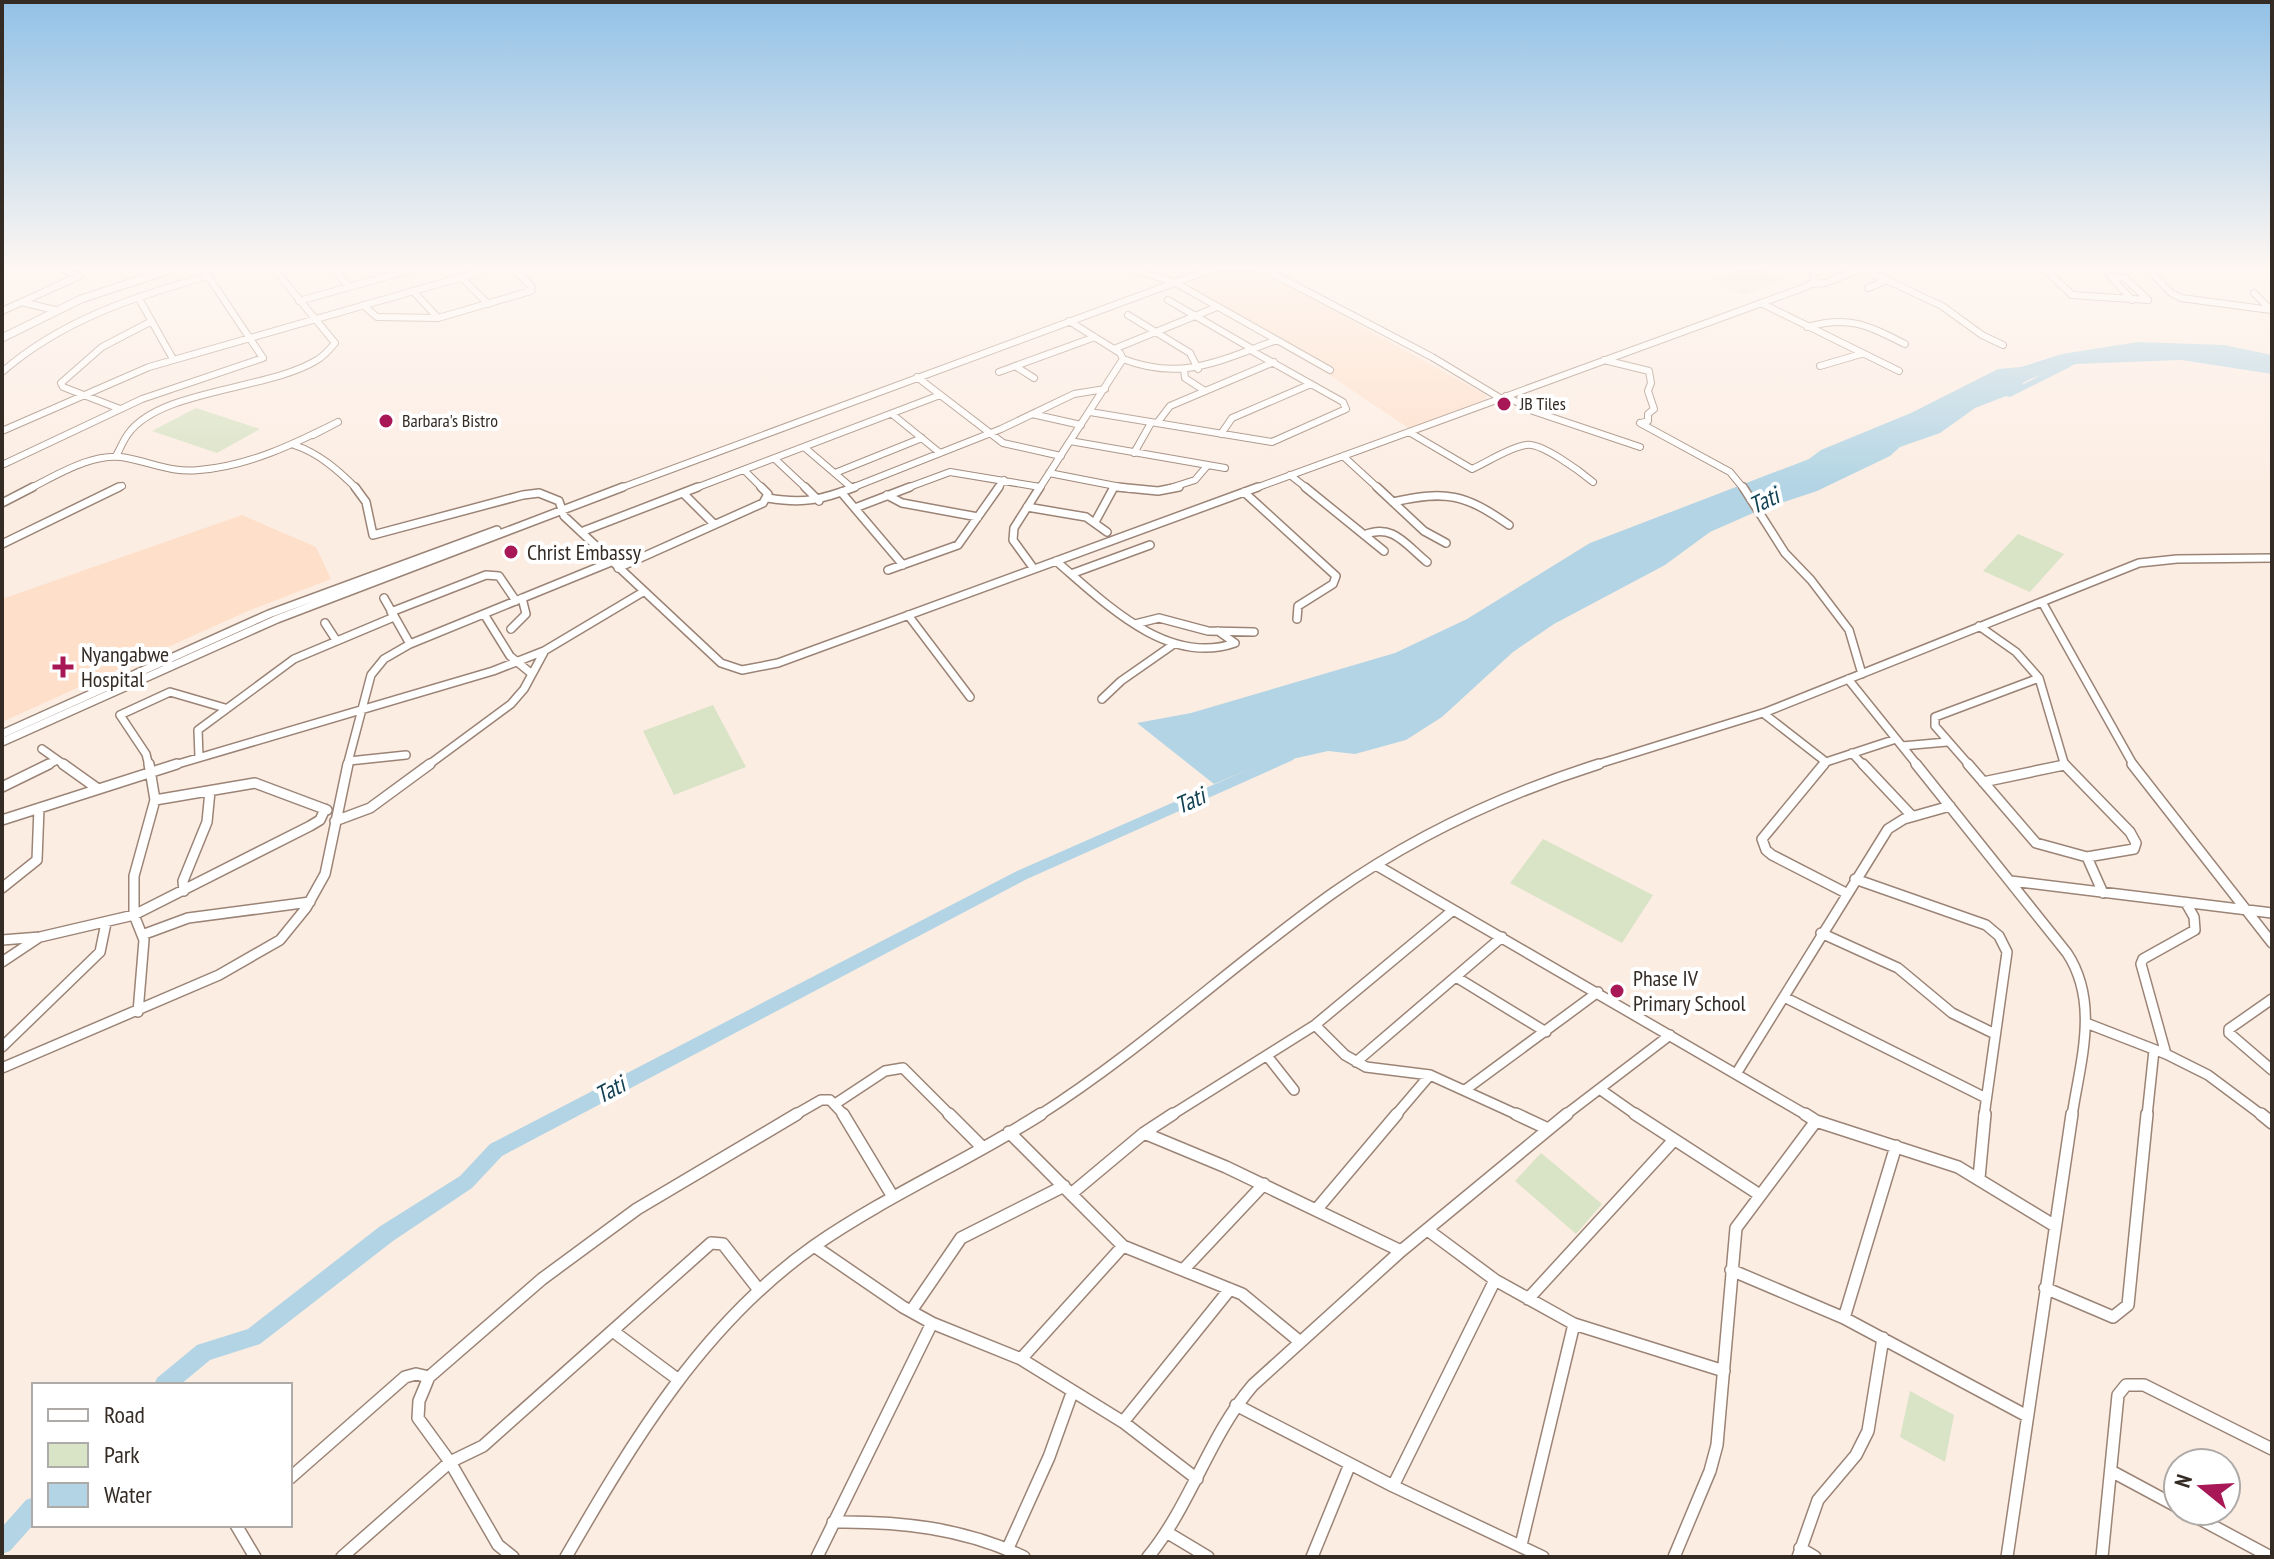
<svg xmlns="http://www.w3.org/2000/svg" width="2274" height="1559" viewBox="0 0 2274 1559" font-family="'PT Sans Narrow',sans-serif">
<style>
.built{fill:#fedfca}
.green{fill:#d9e3c5}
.water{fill:#b2d4e4}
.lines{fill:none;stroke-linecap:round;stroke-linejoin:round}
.river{fill:#b2d4e4;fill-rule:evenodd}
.minor-far3-casing{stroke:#9b8476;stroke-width:8}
.minor-far2-casing{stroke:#9b8476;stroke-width:10}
.minor-far1-casing{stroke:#9b8476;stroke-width:12}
.minor-casing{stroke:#9b8476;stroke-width:14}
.major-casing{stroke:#9b8476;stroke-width:9}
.minor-far3{stroke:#fff;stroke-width:6}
.minor-far2{stroke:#fff;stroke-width:7}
.minor-far1{stroke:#fff;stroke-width:9}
.minor{stroke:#fff;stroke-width:11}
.major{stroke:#fff;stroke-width:7}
.poi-dot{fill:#a81856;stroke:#fff;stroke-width:3}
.labels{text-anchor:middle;stroke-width:8;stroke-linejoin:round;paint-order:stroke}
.far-poi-label{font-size:18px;fill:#342b25;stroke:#fff;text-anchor:start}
.poi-label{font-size:22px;fill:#342b25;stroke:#fff;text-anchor:start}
.water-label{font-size:24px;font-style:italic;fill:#124153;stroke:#fff}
</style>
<rect width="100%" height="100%" fill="#fcede3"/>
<path class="built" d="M1216,270H1254L1287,285L1486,395L1487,400L1410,429L1319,368L1173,285Z
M242,515L316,547L331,579L248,611L2,722V599Z"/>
<path class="green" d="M1736,270H1764L1785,279L1744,295L1710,279Z
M196,408L260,429L217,453L152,431Z
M2018,534L2064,554L2030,592L1983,571Z
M713,705L746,767L674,795L643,731Z
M1543,839L1653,895L1622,943L1510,883Z
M1541,1153L1602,1204L1576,1234L1515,1181Z
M1910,1391L1954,1415L1945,1462L1900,1437Z"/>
<path class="water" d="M2138,342L2224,345L2272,355V374L2181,360L2076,364L2030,379L2023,383L2019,391L1975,408L1940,433L1900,447L1890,456L1817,491L1760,510L1710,532L1665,565L1554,624L1513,652L1442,717L1406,740L1355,754L1328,751L1252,768L1214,784L1137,723L1191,713L1395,653L1467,619L1590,543L1809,459L1821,450L1911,413L1998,369L2021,367L2062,354Z"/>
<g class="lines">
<path class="river" d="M2064,364L2072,366L2010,397L2001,395Z
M1288,752L1295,757L1293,760L1027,879L502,1156L472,1188L393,1241L260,1344L210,1360L180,1385H154L157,1378L197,1345L248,1329L379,1227L460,1176L490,1144L1017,871Z
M34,1497V1524L10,1551L2,1554V1527L26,1500Z"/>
<g class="minor-far3-casing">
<path id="minor-far3" d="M64,270L79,276
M335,270L349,287
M1134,270L1174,282L1330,370
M1266,270L1432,357L1500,398
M1865,270L1942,306L1982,335L2003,345
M2046,270L2072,295L2148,300
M2149,270L2171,293L2181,298L2271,310L2254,293
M461,277L488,304
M1813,284L1825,283L1858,270
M1868,288L1888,280
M413,291L438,318
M138,297L173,359
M1168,300L1254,350
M2132,300L2110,276L2125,278L2148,300
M299,301L410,270
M21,302L55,310
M1761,303L1899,371
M363,305L377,317L438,318L531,291L532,287L514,270
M2,311L79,276
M1128,315L1190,353L1198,369
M1807,327C1849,315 1867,325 1905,344
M1114,349L1217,307
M1123,359C1182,382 1221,360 1277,340
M1604,360L1649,371L1651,383L1648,391L1654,409L1648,414V421L1641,423
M1015,366L1034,378
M1820,366L1861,354
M1184,369L1185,378L1205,391
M2,372C62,320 133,297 208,276
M999,372L1095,337
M917,377L1003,443L1061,456
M1506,396L1533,411L1640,447
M120,409L63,387L61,383L102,347L152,321
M1090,412L1272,442L1346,409L1343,402L1252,351
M892,414L940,453
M1032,414L1081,425
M1157,423L1170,406L1274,362
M1640,423L1730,472L1744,489
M2,431L149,367L487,270
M1409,432L1472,469C1488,462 1508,448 1526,445C1541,442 1581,472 1593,482
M1221,434L1232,418L1311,384
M1070,441L1225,468
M294,445C319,453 339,471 357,489
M804,447L852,488
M1134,453L1151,423
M116,456C120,449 123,441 128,434C160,389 269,390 317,360C324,356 330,349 335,343L275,270
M1343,456L1379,489
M775,459L807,489
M2,465L142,399L263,358L204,270
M744,470L763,489
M835,473L922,438
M1049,473L1131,489
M1290,475L1308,489
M29,489C57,475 94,451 127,458C153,463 172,473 199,470C249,466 294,444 338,422L313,435
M115,489L122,486
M618,489L1209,270
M693,489L940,395
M849,489L1001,429L1074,394L1105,389
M904,489L950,472L1040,487
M997,489L1004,480
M1039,489L1123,359L1120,353L1069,321
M1113,489L1115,486
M1167,489L1195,480L1207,466
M1253,489L1808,286L1815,281L1813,270"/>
</g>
<g class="minor-far2-casing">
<path id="minor-far2" d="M355,487L366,502L373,535L523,495L539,493L559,501L564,516L721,663L742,670L778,663L1258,487
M805,487L819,501
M1117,487L1158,491L1179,487
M1305,487L1384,551
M1377,487L1424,531L1446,543
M1743,487L1785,553L1811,580L1849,630L1862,674
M841,492L903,565
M1244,492L1336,576L1333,584L1298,606L1297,619
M683,493L714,524
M887,495L902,503L978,517
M768,498C804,504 821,500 855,487
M1393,502C1446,490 1465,494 1509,525
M2,503L33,487
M1027,507L1086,517L1107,532
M855,508L910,487
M1095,522L1114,487
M581,532L698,487
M1364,535C1393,523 1405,544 1427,562
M2,544L119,487
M1056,561C1104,602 1167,667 1235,643L1218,631
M618,568L763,503L768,494L761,487
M1034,569L1013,540L1014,528L1040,487
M888,570L958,545L999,487
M1071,574L1150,545
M384,598L410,644
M2042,602L2134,766
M391,612L486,575L499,576L516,601
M484,614L510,656L532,674
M908,615L970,697
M325,623L336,640
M1135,624L1159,618L1208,631L1254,632
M1979,626L2016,652L2039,678
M511,629L526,614L522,598
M2039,678L2065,766
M1848,679L1918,766
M1102,699L1121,681L1174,644
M1763,713L1826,762
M2,734L269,614L497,530
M2,742L277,619L623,487
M1902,746L1947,742
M42,749L66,766
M1852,753L1864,766
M199,757L198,730L294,659L394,617
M349,761L406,755
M45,766L57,760
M149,766L146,754L120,715L170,692L225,708
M171,766L493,671L544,651L643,592
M347,766L371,675L384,659L410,644L611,562
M427,766L511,704L524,689L544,652
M1592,766L1766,712L2139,563L2177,559L2272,558
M1823,766L1826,762L1896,739
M1970,766L1935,726V717L2039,678
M2059,766L2064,765"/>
</g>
<g class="minor-far1-casing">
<path id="minor-far1" d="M63,764L98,789
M1824,764L1762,839L1766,850L1772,855L1846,893
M1863,764L1912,816
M1916,764L2067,953C2100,1003 2080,1062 2072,1116
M1968,764L2036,843L2087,857L2134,849L2136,843L2130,832L2064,764
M2132,764L2272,943
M1983,782L2064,765
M2,787L49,764
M155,800L255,783L327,810
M2,820L177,764
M335,821L370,808L430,764
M2087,857L2103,893
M1376,865L1808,1116
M1855,879L1986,925L1999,936L2007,952L1984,1116
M2011,881L2272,913
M2,888L37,860L39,808
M184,891L183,881L207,822L210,791
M1821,933L1898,968L1952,1013L1995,1034
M142,935L188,918L310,902
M2,940L40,937L134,915L310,826L320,820L325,809
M2,962L38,938
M1456,977L1546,1032
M1784,997L1986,1098
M2272,999L2229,1029V1033L2272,1070
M138,1012L144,940L134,915V876L155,800L149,764
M2086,1023L2166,1054L2208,1075L2263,1116
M1315,1025L1345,1055L1366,1067L1430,1075L1520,1116
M2,1047L100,952L106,923
M2166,1054L2141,964L2143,959L2195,930L2194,917L2186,903
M1268,1057L1294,1090
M1356,1062L1502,937
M2,1068L219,975L280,940L306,908L325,874L348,764
M1736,1074L1888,829L1904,819L1950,806
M1465,1090L1598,992
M1601,1090L1638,1116
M835,1104L885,1071L903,1068L951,1116
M793,1116L821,1100H830L845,1116
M1038,1116C1142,1050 1232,965 1333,893C1414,836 1504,794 1599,764
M1170,1116L1315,1025L1452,911
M1395,1116L1430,1075
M1564,1116L1670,1035
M2147,1116L2154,1050"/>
</g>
<g class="minor-casing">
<path id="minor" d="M843,1114L893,1197
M949,1114L983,1148
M1516,1114L1548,1129
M1635,1114L1760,1195
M1805,1114L1816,1121L1958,1167L2055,1226
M2261,1114L2272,1123
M1009,1132L1123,1246L1242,1294L1299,1341
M1144,1133L1226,1167L1401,1251
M1979,1178L1985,1114
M1071,1194L1144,1133L1173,1114
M1316,1210L1397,1114
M1429,1231L1495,1280L1574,1324L1724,1371
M814,1246L903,1307L932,1323L1021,1359L1123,1422L1197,1479
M1183,1270L1264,1184
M1731,1270L1844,1318L2027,1416
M2045,1288L2113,1317L2128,1305L2147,1114
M1528,1299L1673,1141
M911,1311L961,1238L1064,1186
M1844,1318L1896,1146
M614,1332L676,1378
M1021,1359L1123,1246
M1236,1405L1393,1486L1543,1557
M1123,1422L1230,1289
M2111,1471L2178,1507
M290,1478L405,1377L416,1374L429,1377
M1393,1486L1495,1280
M2185,1511L2271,1557
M833,1522C899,1521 964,1528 1024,1557
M236,1525L255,1557
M1168,1533L1208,1557
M1521,1545L1574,1324
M1008,1548L1049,1457L1072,1393
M1800,1548L1815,1557
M342,1557L450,1462L483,1446L711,1243L723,1244L759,1290
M513,1557L498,1545L450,1462L418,1418L419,1401L429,1377L542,1279L637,1209L797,1114
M566,1557C633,1441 703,1324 814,1246C886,1196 967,1161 1041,1114
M817,1557L932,1323
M1148,1557C1191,1505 1209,1436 1253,1385L1401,1251L1567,1114
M1312,1557L1350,1464
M1674,1557L1710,1471L1717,1445L1736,1228L1816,1121
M1798,1557L1818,1500L1856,1455L1868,1431L1883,1338
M2007,1557L2072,1114
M2102,1557L2118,1395L2126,1385H2144L2272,1449"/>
</g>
<g class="major-casing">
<path id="major" d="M2,338L81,299L169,270"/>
</g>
<use href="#minor-far3" class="minor-far3"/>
<use href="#minor-far2" class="minor-far2"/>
<use href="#minor-far1" class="minor-far1"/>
<use href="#minor" class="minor"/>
<use href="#major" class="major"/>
</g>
<linearGradient id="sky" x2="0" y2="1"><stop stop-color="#92c1e6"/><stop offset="0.55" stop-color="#fef7f2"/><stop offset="1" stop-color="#fef7f2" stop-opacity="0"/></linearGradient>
<rect width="2274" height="488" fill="url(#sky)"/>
<g class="poi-dot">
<circle cx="1504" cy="404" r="8"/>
<circle cx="386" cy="421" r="8"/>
<circle cx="511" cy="552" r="8"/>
<path d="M59 655h8v8h8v8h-8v8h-8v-8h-8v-8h8z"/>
<circle cx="1617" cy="991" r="8"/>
</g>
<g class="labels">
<g class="far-poi-label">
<text x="1520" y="410">JB Tiles</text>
<text x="402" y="427">Barbara's Bistro</text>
</g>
<g class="poi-label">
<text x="527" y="560">Christ Embassy</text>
<text x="81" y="662">Nyangabwe<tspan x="81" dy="25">Hospital</tspan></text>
<text x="1633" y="986">Phase IV<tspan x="1633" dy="25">Primary School</tspan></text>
</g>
<g class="water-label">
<text transform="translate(1764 501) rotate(-26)" y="8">Tati</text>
<text transform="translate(1190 801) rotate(-24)" y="8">Tati</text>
<text transform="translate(610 1090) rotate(-28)" y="8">Tati</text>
</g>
</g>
<rect width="2274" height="1559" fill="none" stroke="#342b25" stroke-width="8"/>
<rect x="32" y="1383" width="260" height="144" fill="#ffffff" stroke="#aeaaa8" stroke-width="2"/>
<rect x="48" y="1409" width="40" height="12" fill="#ffffff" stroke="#aeaaa8" stroke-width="2"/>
<text x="104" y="1423" font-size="24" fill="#342b25">Road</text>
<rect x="48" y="1443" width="40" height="24" fill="#d9e3c5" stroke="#aeaaa8" stroke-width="2"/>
<text x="104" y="1463" font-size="24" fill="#342b25">Park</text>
<rect x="48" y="1483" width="40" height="24" fill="#b2d4e4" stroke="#aeaaa8" stroke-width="2"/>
<text x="104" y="1503" font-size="24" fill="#342b25">Water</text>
<g transform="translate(2202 1487) rotate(288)"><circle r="38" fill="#ffffff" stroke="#aeaaa8" stroke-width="2"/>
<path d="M0-6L14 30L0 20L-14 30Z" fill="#a81856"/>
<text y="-12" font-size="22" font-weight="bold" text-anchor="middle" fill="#342b25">N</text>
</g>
</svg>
